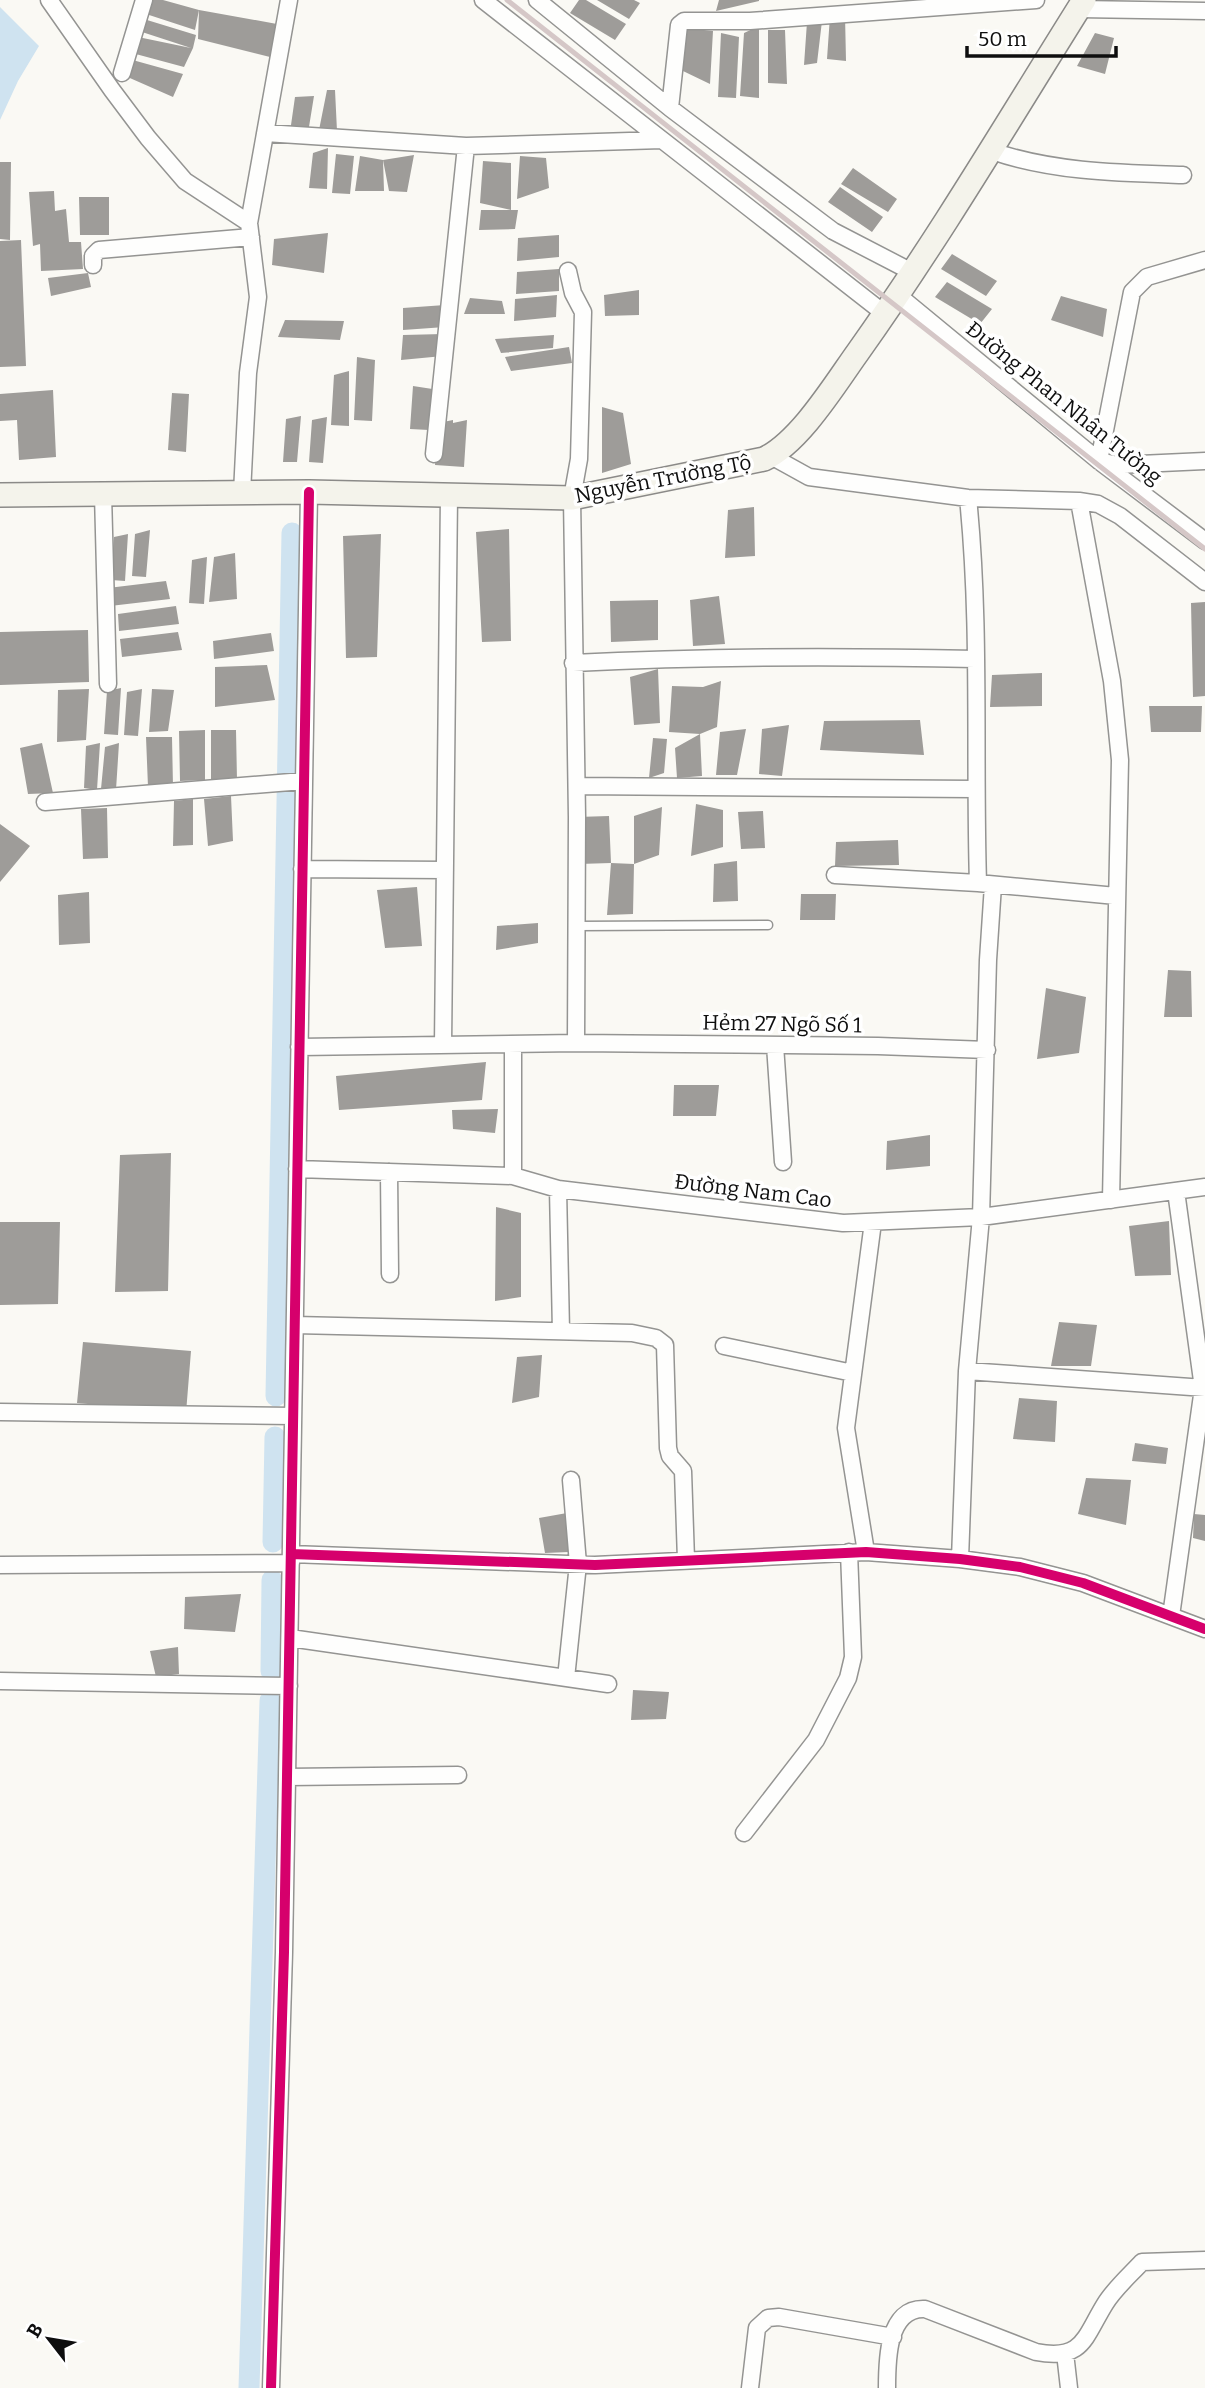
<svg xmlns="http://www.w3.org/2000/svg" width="1205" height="2388" viewBox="0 0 1205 2388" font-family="Bitter,serif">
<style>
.water{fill:#cfe3f0}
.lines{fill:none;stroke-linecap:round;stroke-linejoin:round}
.canal{stroke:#cfe3f0;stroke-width:21}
.building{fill:#9e9c99}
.lane-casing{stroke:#949492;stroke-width:11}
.street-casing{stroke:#949492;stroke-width:19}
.secondary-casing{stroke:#8b8a88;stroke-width:26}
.lane{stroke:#fefefd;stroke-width:8}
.street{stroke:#fefefd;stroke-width:16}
.secondary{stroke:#f4f3eb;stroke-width:23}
.rail{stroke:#d5c7c7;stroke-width:5}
.cycleway-casing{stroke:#fff;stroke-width:15}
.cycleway{stroke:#d6006c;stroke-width:10}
.labels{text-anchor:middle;stroke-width:7;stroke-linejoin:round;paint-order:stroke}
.street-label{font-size:21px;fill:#0e0e0e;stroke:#fff}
</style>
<rect width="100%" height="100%" fill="#faf9f4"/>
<path class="water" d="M0,7L39,46L18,81L0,120Z"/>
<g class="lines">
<path class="canal" d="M276,1396L292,533
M273,1542L275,1437
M271,1671L272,1580
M249,2388L270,1701"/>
</g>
<path class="building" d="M148,0H163L199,10L195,30L143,13Z
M579,0H586L626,24L615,40L570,13Z
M597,0H634L640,3L629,19Z
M719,0H759V1L716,11Z
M199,10L277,24L270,57L198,39Z
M845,15L846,61L827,59L830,16Z
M147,20L196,35L193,48L184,67L132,53L138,37L191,48L142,32Z
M822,21L817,63L804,65L807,22Z
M759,26V98L740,96L744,33Z
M686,28L713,31L710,84L683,71Z
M768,30H785L787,84L768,83Z
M721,33L739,37L736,98L718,97Z
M1095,33L1114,38L1105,74L1077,66Z
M129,59L183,74L173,97L123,75Z
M327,90H335L337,131L319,130Z
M314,96L308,133L290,132L295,97Z
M328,148L327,189L309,188L313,153Z
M336,154L354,156L350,194L332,193Z
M414,155L407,192L389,191L383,160L384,191H355L360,156L383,160Z
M520,156L546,158L549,188L517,199Z
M483,161L511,163V210L480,203Z
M0,162H11L10,240L0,239Z
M853,168L897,199L888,212L841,184Z
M840,187L883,217L872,232L828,202Z
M54,191L55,211L66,209L69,242H81L83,269L41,271L40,244L33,246L29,192Z
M79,197H109V235H80Z
M481,210H518L515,229L479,230Z
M328,233L324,273L272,265L274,239Z
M559,235V257L517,261L518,238Z
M21,240L26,366L0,367V241Z
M952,254L997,281L986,296L941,269Z
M559,269V291L516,294L517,272Z
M88,273L91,287L51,296L48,278Z
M947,282L992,309L980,324L935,297Z
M639,290V315L605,316L604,295Z
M557,295L556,317L514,321L515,299Z
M1061,296L1107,309L1103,337L1051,320Z
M470,298L502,301L505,314H464Z
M445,305V327L403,330V308Z
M285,320L344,321L340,340L278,337Z
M443,334V356L401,360L403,335Z
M554,335L553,348L501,353L495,339Z
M569,347L572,363L511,371L505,357Z
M357,357L375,360L372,421L354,420Z
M349,371V426L331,425L334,375Z
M413,386L439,390L429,430L410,429Z
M53,390L56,457L19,460L17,420L0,421V394Z
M172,393L189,394L186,452L168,450Z
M602,407L623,413L631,464L602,473Z
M301,416L297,462H283L286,419Z
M327,417L323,463L309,462L312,420Z
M453,420V423L467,420L464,467L435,465L438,423Z
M754,507L755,556L725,558L728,510Z
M509,529L511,641L482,642L476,532Z
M150,530L146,577L132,576L135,534Z
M128,534L125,581L111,580L114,537Z
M381,534L377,657L346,658L343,536Z
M235,553L237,599L209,602L214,557Z
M207,557L204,604L189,603L192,560Z
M166,581L170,599L110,606L108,588Z
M719,596L725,644L693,646L690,600Z
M658,600V640L611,642L610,601Z
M1205,602V696L1193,697L1191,603Z
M176,606L179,624L119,631L118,614Z
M88,630L89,682L0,685V632Z
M178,632L182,650L122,657L120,639Z
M271,633L274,651L214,659L213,641Z
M267,665L275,700L215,707V667Z
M658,669L660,723L634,725L630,677Z
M1042,673V706L990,707L992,675Z
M721,681L717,727L700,734L669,732L672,686L703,687Z
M121,688L118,735L104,734L107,691Z
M89,689L86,740L57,742L58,690Z
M142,689L138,736L124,735L127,692Z
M152,689L174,690L168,731L149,732Z
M1149,706H1202L1201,732H1151Z
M920,720L924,755L820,750L824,721Z
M789,725L782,776L759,774L762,729Z
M746,729L737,775H716L720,732Z
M205,730V780L180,781L179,731Z
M211,730H236L237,780H211Z
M700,734L702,776L677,778L675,748Z
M146,737H172L173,787H148Z
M653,738L667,739L664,773L649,778Z
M42,743L53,793L28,794L20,748Z
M100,743L97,790L84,788L86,746Z
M119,743L116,790L101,789L105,747Z
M231,796L233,841L208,846L204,799Z
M193,799V845L173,846L174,801Z
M696,804L723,810V847L691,856Z
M662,807L659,855L634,864V816Z
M107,808L108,858L83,859L81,809Z
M763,811L765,848L741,849L738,812Z
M609,816L611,863L579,864L577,817Z
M0,824L30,846L0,882Z
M898,840L899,865L835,866L836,842Z
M737,861L738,901L713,902L714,864Z
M611,863L634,864L633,914L607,915Z
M417,887L422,946L385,948L377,890Z
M89,892L90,943L59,945L58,895Z
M801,894H836L835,920H800Z
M538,923V943L496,950L497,926Z
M1168,970L1191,971L1192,1017H1164Z
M1046,988L1086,997L1079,1053L1037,1059Z
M486,1062L482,1100L339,1110L336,1076Z
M674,1085H719L716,1116H673Z
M498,1109L495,1133L453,1129L452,1110Z
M930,1135V1166L886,1170L887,1141Z
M171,1153L168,1291L115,1292L120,1155Z
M496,1207L521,1213V1297L495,1301Z
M1169,1221L1171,1275L1135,1276L1129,1226Z
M0,1222H60L58,1304L0,1305Z
M1059,1322L1097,1325L1091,1366H1051Z
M83,1342L191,1351L186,1413L77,1403Z
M542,1355L539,1397L512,1403L517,1357Z
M1019,1398L1057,1401L1055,1442L1013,1439Z
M1135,1443L1168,1448L1166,1464L1132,1461Z
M1086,1478L1131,1480L1126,1525L1078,1514Z
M567,1513L569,1552L545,1553L539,1518Z
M1194,1514L1205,1515V1541L1193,1538Z
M241,1594L235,1632L184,1629L185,1597Z
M178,1647L179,1674L156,1677L150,1651Z
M633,1690L669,1692L666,1719L631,1720Z"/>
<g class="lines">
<g class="lane-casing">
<path id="lane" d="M577,926L768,925"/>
</g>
<g class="street-casing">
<path id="street" d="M49,0L112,90L148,138L185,181L249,223
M483,0L885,314
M537,0L670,108L833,231L914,273
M1079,9L1205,11
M122,73L144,0
M670,108L679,25L684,21H750L1036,0
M265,133L466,146L662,140
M992,151C1053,172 1119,173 1183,175
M1205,260L1147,277L1132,292L1099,461L1118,465L1205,461
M93,265V256L99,250L251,237
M568,271L573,293L583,312L579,459L572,498L577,817L576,1043
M899,296L1099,461L1205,541
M434,454L466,146
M771,456L809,477L968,498L1079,501L1098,504L1120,516L1205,582
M242,493L248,373L258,297L249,223L289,0
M103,494L108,684
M968,498C981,626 974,755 978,883
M1079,501L1112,681L1120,760L1111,1200
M573,663C707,656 841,656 975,659
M577,786L975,789
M45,802L303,781
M302,869L445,870
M835,875L978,883L1116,896
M513,1044V1176
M443,1045L449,495
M775,1045L783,1162
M299,1047L576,1043L878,1046L987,1050
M297,1169L513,1176L558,1189L843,1223L981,1217L1205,1187
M389,1172L390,1274
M558,1189L561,1331
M295,1325L632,1333L656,1338L665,1345L668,1448L670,1456L683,1471L686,1560
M724,1346L853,1373
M967,1371L1205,1388
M0,1412L293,1416
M866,1552L846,1428L873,1222
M291,1554L595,1565L866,1552L960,1559L1020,1567L1083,1583L1205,1629
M960,1559L967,1371L981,1217L988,960L993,885
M0,1565L291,1563
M1171,1616L1203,1388L1176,1191
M290,1638L608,1684
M566,1678L578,1564L571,1480
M0,1681L289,1686
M287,1777L458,1775
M744,1833L816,1740L848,1678L853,1657L849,1552
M1065,2353L1069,2388
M271,2388L284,1952L309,492
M750,2388L757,2328L768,2318L779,2317L893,2337
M887,2388C887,2361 887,2307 925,2309L1036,2352C1083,2361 1084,2338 1105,2304C1114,2289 1130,2275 1142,2262L1205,2260"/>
</g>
<g class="secondary-casing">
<path id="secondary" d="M0,495L309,492L572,498L764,459C800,442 835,384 858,352C939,238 1010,118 1084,0"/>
</g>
<use href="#lane" class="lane"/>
<use href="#street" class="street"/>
<use href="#secondary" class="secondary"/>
<path class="rail" d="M507,0L1205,549"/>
<g class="cycleway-casing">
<path id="cycleway" d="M291,1554L595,1565L866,1552L960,1559L1020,1567L1083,1583L1205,1629
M271,2388L284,1952L309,492"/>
</g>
<use href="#cycleway" class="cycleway"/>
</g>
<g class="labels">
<g class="street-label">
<text transform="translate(1064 403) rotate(39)" y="7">Đường Phan Nhân Tường</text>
<text transform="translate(663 479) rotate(-11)" y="7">Nguyễn Trường Tộ</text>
<text transform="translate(782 1024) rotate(1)" y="7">Hẻm 27 Ngõ Số 1</text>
<text transform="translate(753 1191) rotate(7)" y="7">Đường Nam Cao</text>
</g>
</g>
<g transform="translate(49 2339) rotate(301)" stroke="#ffffff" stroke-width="5" paint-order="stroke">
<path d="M0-5L12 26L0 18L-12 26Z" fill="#0e0e0e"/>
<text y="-10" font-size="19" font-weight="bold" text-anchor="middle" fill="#0e0e0e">B</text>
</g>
<path d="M967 46v10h149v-10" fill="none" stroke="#0e0e0e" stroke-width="3.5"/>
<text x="978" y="46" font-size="21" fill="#0e0e0e" stroke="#ffffff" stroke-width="5" paint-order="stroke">50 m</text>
</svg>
